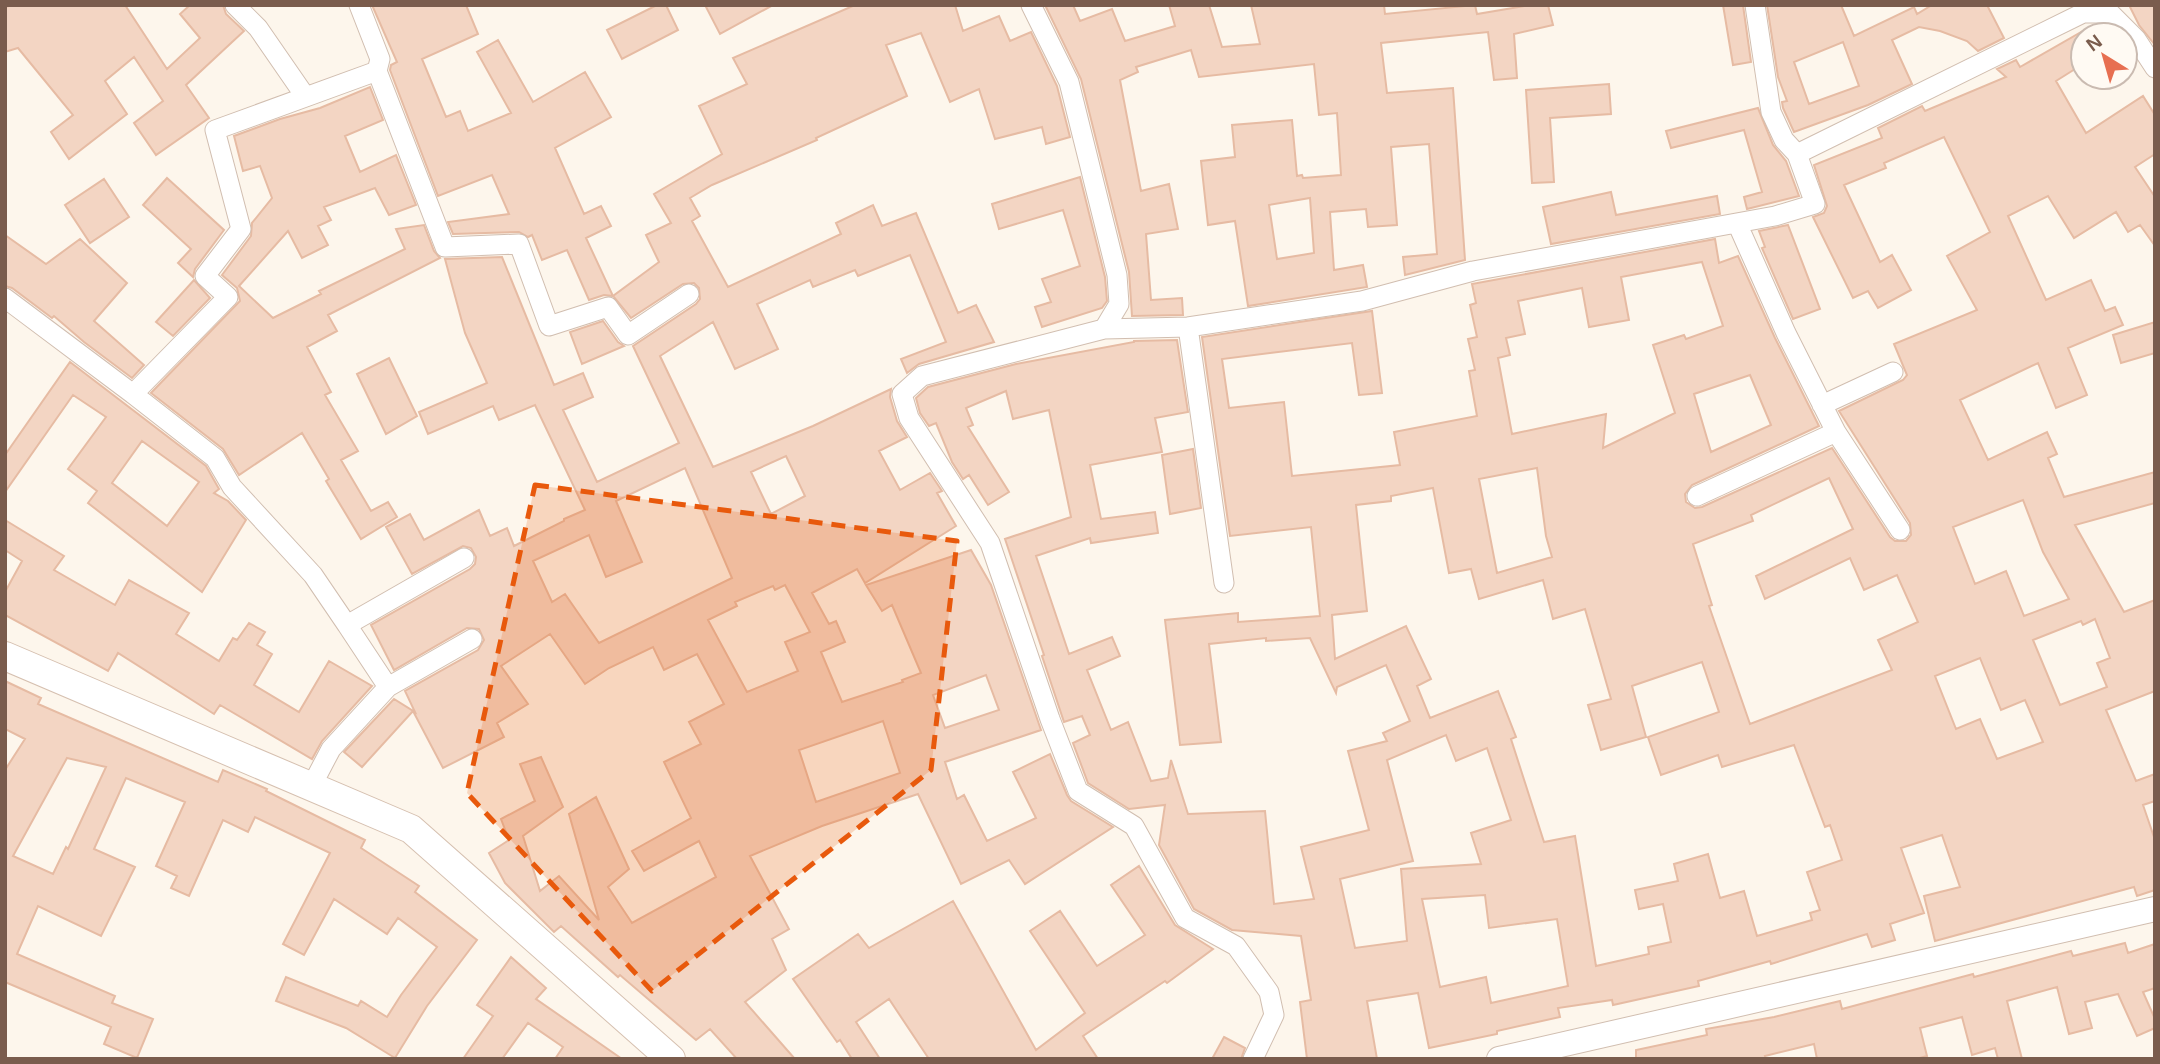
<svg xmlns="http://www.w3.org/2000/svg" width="2160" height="1064" viewBox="0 0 2160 1064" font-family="Helvetica,sans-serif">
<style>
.building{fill:#f3d5c3;stroke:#e6bba3;stroke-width:2;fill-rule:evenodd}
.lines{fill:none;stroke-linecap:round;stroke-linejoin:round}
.minor-casing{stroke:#d1beb0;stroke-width:21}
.tertiary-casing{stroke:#d1beb0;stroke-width:26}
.secondary-casing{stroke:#d6c0b0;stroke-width:30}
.minor{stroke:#fff;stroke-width:19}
.tertiary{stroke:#fff;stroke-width:24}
.secondary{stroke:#fff;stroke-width:28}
.marked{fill:#e8590c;fill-opacity:0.2;stroke:#e8590c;stroke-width:5;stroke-dasharray:14 9;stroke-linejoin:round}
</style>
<rect width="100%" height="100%" fill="#fdf6ec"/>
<path class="building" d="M13,5H125L167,69L200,38L180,14L190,5H223L226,14L244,31L186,85L209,118L156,155L134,123L163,101L134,57L105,81L127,114L69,159L51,132L73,115L18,48L5,52V7Z
M372,5H466L478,34L422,59L446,117L460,111L468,131L511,113L477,52L498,40L533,102L585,72L611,117L555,148L584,214L601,206L611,226L586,238L613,296L604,295L589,300L567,250L542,260L532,235L528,237L519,232L453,234L448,222L509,214L492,175L438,196L390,70L391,65L397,62Z
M657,5H666L678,30L622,59L607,30Z
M705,5H773L720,34Z
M855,5H955L963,31L999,16L1010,41L1031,32L1057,86L1070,137L1046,144L1042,127L995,139L979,89L950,102L921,33L886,45L907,96L816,138L817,140L712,185L690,198L700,216L692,221L728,287L841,234L836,223L873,205L882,226L916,213L958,313L976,305L994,342L919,364L907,373L901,359L946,342L910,255L858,276L855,270L813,287L810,280L757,304L778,349L735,369L713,322L660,356L713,467L813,426L891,389L890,397L897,421L907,437L879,451L900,490L930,473L942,491L937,493L956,526L865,583L857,569L812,593L829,624L836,621L845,642L821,652L842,702L903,682L902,680L921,673L892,605L882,611L866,585L971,550L991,585L1041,730L945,762L957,799L964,795L987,841L1036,818L1013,772L1050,754L1067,795L1071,801L1113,827L1025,884L1009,860L961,884L918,794L822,826L750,856L789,929L772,939L786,970L745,1002L795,1059H737L710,1029L696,1040L620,975L618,977L561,926L554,932L505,883L489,853L509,840L501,819L535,801L520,764L541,757L563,807L523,836L540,891L559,876L599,920L569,814L596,797L629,869L608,887L632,923L716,877L699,841L644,871L632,851L691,818L664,762L701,744L689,722L724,704L697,654L664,670L653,647L609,668L585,684L550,634L501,666L528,704L497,723L504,737L443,768L413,711L362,767L344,752L394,699L415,712L405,691L478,650L484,640L479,629L467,628L394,670L371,625L470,569L475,564L476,557L471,548L463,546L412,574L386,527L410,514L424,540L479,510L490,536L507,528L514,546L564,521V519L585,510L535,405L499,420L493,406L428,434L419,412L487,383L465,333L445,259L502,257L554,385L583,373L593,397L563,410L597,482L679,443L633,346L696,304L700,299L699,288L694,283L683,284L631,318L613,296L659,262L646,235L671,223L654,194L722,154L699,106L747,84L733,58ZM786,456L805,496L771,514L751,472ZM685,468L732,578L599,643L565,594L552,602L533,561L589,535L606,577L642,562L616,501ZM785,585L810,632L785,642L798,671L747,692L708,620L737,606L735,602L773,586L775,590ZM986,675L999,710L945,728L933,695ZM883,721L900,773L816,802L799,750Z
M1045,5H1073L1080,21L1112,9L1125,41L1175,26L1169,5H1209L1222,47L1260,44L1251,5H1384L1385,14L1475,5L1477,14L1531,5H1548L1553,25L1514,34L1517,78L1494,80L1488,32L1381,43L1387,93L1453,88L1465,260L1405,275L1403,257L1437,254L1429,144L1391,147L1397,225L1368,227L1366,209L1330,212L1334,270L1363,265L1367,287L1248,306L1235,221L1208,225L1201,161L1235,157L1232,125L1292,120L1297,176L1302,175L1303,178L1341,175L1337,113L1319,115L1314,64L1199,77L1191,50L1136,67L1138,72L1120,80L1141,191L1169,184L1178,229L1146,234L1151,300L1182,298L1183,315L1132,316L1129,272L1081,79ZM1310,198L1314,253L1277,259L1269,205Z
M1723,5H1743L1751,62L1733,65Z
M1767,5H1841L1854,36L1914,7L1917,14L1932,5H1987L2004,38L1978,51L1967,41L1940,31L1919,27L1892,40L1912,84L1868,105L1794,132L1783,108L1782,102L1787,101L1778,77ZM1843,42L1859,86L1809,104L1794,62Z
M2129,5H2155V45L2139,25Z
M2083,31V64L2056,81L2086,133L2143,96L2155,115V154L2135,167L2155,197V246L2140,225L2128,232L2116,212L2074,238L2048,196L2008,216L2046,300L2091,280L2105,311L2115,307L2123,325L2068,348L2087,395L2056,408L2038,363L1960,400L1988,460L2047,432L2057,454L2048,458L2064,497L2155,472V503L2075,525L2124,612L2155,600V691L2106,710L2136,781L2155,774V801L2143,805L2155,840V890L2137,896L2134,887L1935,941L1924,896L1960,887L1942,835L1901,848L1924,913L1890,924L1895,940L1872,947L1867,934L1771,964L1770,961L1698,981L1699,986L1613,1005L1612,1000L1558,1008L1560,1017L1497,1031V1034L1429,1048L1418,993L1367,1001L1377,1059H1307L1300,1002L1311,1000L1301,936L1232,930L1194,909L1159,845L1165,805L1129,809L1088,783L1073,743L1090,735L1082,716L1064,722L1042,656L1044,655L1005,539L1071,517L1049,410L1013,419L1006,391L966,408L973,425L968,427L1009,492L988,505L969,475L963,479L952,462L936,423L929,426L920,413L916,398L928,387L1016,364L1134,342V341L1177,340L1188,412L1155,418L1162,452L1090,465L1101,519L1155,512L1158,533L1091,543L1090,538L1036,556L1069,654L1112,637L1120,656L1087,670L1111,730L1128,722L1151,781L1168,778L1171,760L1188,814L1265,811L1274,904L1314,899L1301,847L1369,830L1348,751L1387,741L1383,733L1410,721L1386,665L1337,687L1336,693L1310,638L1266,641V638L1209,644L1221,742L1180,745L1165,620L1238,613V622L1320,616L1311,527L1230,536L1202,337L1372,311L1382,393L1359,395L1352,343L1222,359L1229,408L1284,402L1292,476L1400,465L1394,432L1477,416L1469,371L1475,370L1468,339L1477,337L1470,305L1476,303L1472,284L1715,239L1719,263L1738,256L1775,338L1819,426L1692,485L1685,494L1686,502L1695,508L1702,507L1832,448L1890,537L1895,541H1906L1911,535L1910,523L1839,411L1903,380L1907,375L1894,344L1977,310L1947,256L1990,232L1944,137L1884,163L1886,168L1844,185L1880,262L1892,255L1911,290L1878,308L1868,291L1853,298L1813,217L1824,213L1827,206L1814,165L1882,138L1878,128L1922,106L1925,111L2006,77L1997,69L2016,60L2020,67ZM1702,262L1723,326L1686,339L1684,335L1653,345L1675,413L1603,448L1606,414L1512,434L1498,358L1510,355L1506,338L1525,334L1518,301L1582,288L1589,327L1629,320L1621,277ZM1750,375L1771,425L1711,452L1694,394ZM1537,468L1546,536L1552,557L1497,573L1479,479ZM1829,478L1853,529L1756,576L1765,599L1850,558L1864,590L1897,575L1918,622L1878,640L1892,670L1750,724L1709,606L1712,605L1693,544L1753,521L1751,515ZM1433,488L1449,573L1471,569L1479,599L1543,580L1553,619L1585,609L1611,699L1588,705L1601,750L1646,737L1632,686L1702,662L1719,712L1648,737L1661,775L1718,755L1722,767L1794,745L1825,827L1830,825L1842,860L1807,872L1820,910L1810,913L1812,920L1757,936L1744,891L1720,898L1708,854L1674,864L1678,881L1635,890L1639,909L1663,904L1671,942L1648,947L1649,954L1596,966L1575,836L1544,842L1511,739L1516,737L1498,691L1430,718L1417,686L1431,679L1406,626L1335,659L1332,615L1367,611L1356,505L1391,501V496ZM2023,500L2043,552L2069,599L2024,616L2006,571L1975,584L1953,527ZM2095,619L2110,658L2097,663L2107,687L2060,705L2033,640L2081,621L2083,625ZM1980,658L2001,710L2025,700L2043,742L1997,759L1980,719L1956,729L1935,676ZM1446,735L1456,761L1487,748L1511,820L1471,833L1481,864L1401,869L1407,941L1355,948L1340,879L1413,861L1387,760ZM1485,895L1489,928L1557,919L1568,986L1491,1003L1486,977L1440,987L1422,899Z
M1609,84L1611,114L1550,118L1554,182L1532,183L1526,90Z
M370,87L383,120L345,136L360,172L396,155L416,205L389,215L375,188L324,207L331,220L318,226L328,245L302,258L288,231L239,286L273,318L321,294L319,291L405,249L396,229L424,225L434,251L440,258L328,315L337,331L307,347L331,392L325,395L358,451L341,460L371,511L388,502L397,517L361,539L326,481L329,479L302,433L239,475L223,449L151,393L240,301L237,288L222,275L251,236L252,223L272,198L260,166L243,171L234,136L280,119L320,108Z
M1758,108L1773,145L1786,161L1799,196L1747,209L1744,197L1762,192L1744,130L1671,148L1666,131Z
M1080,177L1105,277L1107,301L1102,308L1042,327L1035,307L1051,302L1042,279L1080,266L1063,210L999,229L992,204Z
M167,178L224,230L195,269L193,277L178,263L191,249L143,205Z
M104,179L129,217L90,243L65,205Z
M1611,192L1616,215L1717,196L1720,214L1551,244L1543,207Z
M1788,225L1820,309L1793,319L1762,248L1765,247L1759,231Z
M5,235L46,264L80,239L127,283L94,321L144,365L132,378L84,342L54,316L52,318L12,288L5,286Z
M194,280L210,298L173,336L156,322Z
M603,321L618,342L624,346L582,364L570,332Z
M2155,322V353L2121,363L2113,335Z
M389,358L417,416L386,434L357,374Z
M70,362L206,466L219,489L214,493L228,501L246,520L202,592L88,503L97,491L68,469L106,417L73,395L5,492V455ZM142,441L199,482L167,526L112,483Z
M1193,449L1201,508L1170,514L1162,455Z
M5,520L64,556L54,570L115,605L129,580L189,613L176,634L219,661L233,638L237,640L249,623L265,632L257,645L272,654L254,685L299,712L329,661L372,686L322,741L312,759L220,705L214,714L118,653L108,671L5,615V592L22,561L5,550Z
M5,681L41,698L38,704L218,782L223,770L267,789L266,791L365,840L361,848L419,886L415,892L477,940L427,1006L395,1058L346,1028L276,1001L286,977L358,1006L361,1001L387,1017L401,995L437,947L398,918L387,934L334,899L304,955L283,944L330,853L255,817L248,832L223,820L189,896L171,888L177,876L156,866L185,802L126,778L94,849L135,867L101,936L38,906L17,954L115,996L112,1003L153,1019L137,1058L104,1044L111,1027L5,982V770L25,739L5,729ZM67,758L106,767L68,849L66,847L53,874L13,856Z
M1139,866L1175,925L1213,949L1167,983L1165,981L1083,1036L1098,1059H929L889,999L856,1022L880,1059H852L840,1040L837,1042L793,979L858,934L869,948L953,901L1036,1050L1085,1013L1030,931L1060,911L1097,966L1145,935L1111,885Z
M2125,943L2128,953L2155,944V988L2143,992L2155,1019V1028L2137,1036L2118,994L2085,1002L2092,1028L2069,1034L2057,987L2007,1001L2022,1059H1998L1995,1048L1972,1055L1962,1017L1920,1028L1927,1056L1916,1059H1817L1814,1044L1765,1056L1766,1059H1636V1050L1707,1035L1706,1029L1774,1017L1840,1001L1842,1009L1973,974L1974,977L2071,951L2073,956Z
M511,957L546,988L536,999L622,1059H555L563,1047L528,1023L502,1059H463L493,1016L477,1005Z
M1224,1037L1245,1048L1241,1059H1212Z"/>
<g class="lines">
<g class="minor-casing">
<path id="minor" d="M235,5L258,28L305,96
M359,5L380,59L377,71
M1031,5L1069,82L1117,275L1119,304L1104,329L922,376L902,394L909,418L990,543L1050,719L1078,791L1134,826L1185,918L1236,946L1269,992L1274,1015L1253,1059
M1755,5L1771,112L1784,140L1797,154L2083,13H2110L2136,39L2155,68
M1737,223L1786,333L1836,432L1900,530
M5,298L133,394L228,297L205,276L241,229L215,130L377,71L445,247L519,244L549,326L608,307L628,335L689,294
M1188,327L1224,583
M1104,329L1188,327L1362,301L1473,271L1775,216L1815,204L1797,154
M133,394L215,458L232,487L313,575L347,625L464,558
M1822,405L1893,372
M1697,496L1836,432
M347,625L388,687L472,639
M311,787L331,749L388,687"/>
</g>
<g class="tertiary-casing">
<path id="tertiary" d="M1499,1059L2155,909"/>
</g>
<g class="secondary-casing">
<path id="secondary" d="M5,656L411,829L671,1059"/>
</g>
<use href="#minor" class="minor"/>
<use href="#tertiary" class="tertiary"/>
<use href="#secondary" class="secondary"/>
</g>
<path class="marked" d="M535,485L957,541L931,770L652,991L467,793Z"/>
<rect width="2160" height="1064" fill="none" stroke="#7a5c4d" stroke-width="14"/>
<g transform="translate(2104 56) rotate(323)"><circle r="33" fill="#fffaf3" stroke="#cabbb1" stroke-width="2"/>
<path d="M0-5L12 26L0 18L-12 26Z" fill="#e76f51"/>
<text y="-10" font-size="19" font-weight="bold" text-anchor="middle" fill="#7a5c4d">N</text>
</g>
</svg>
